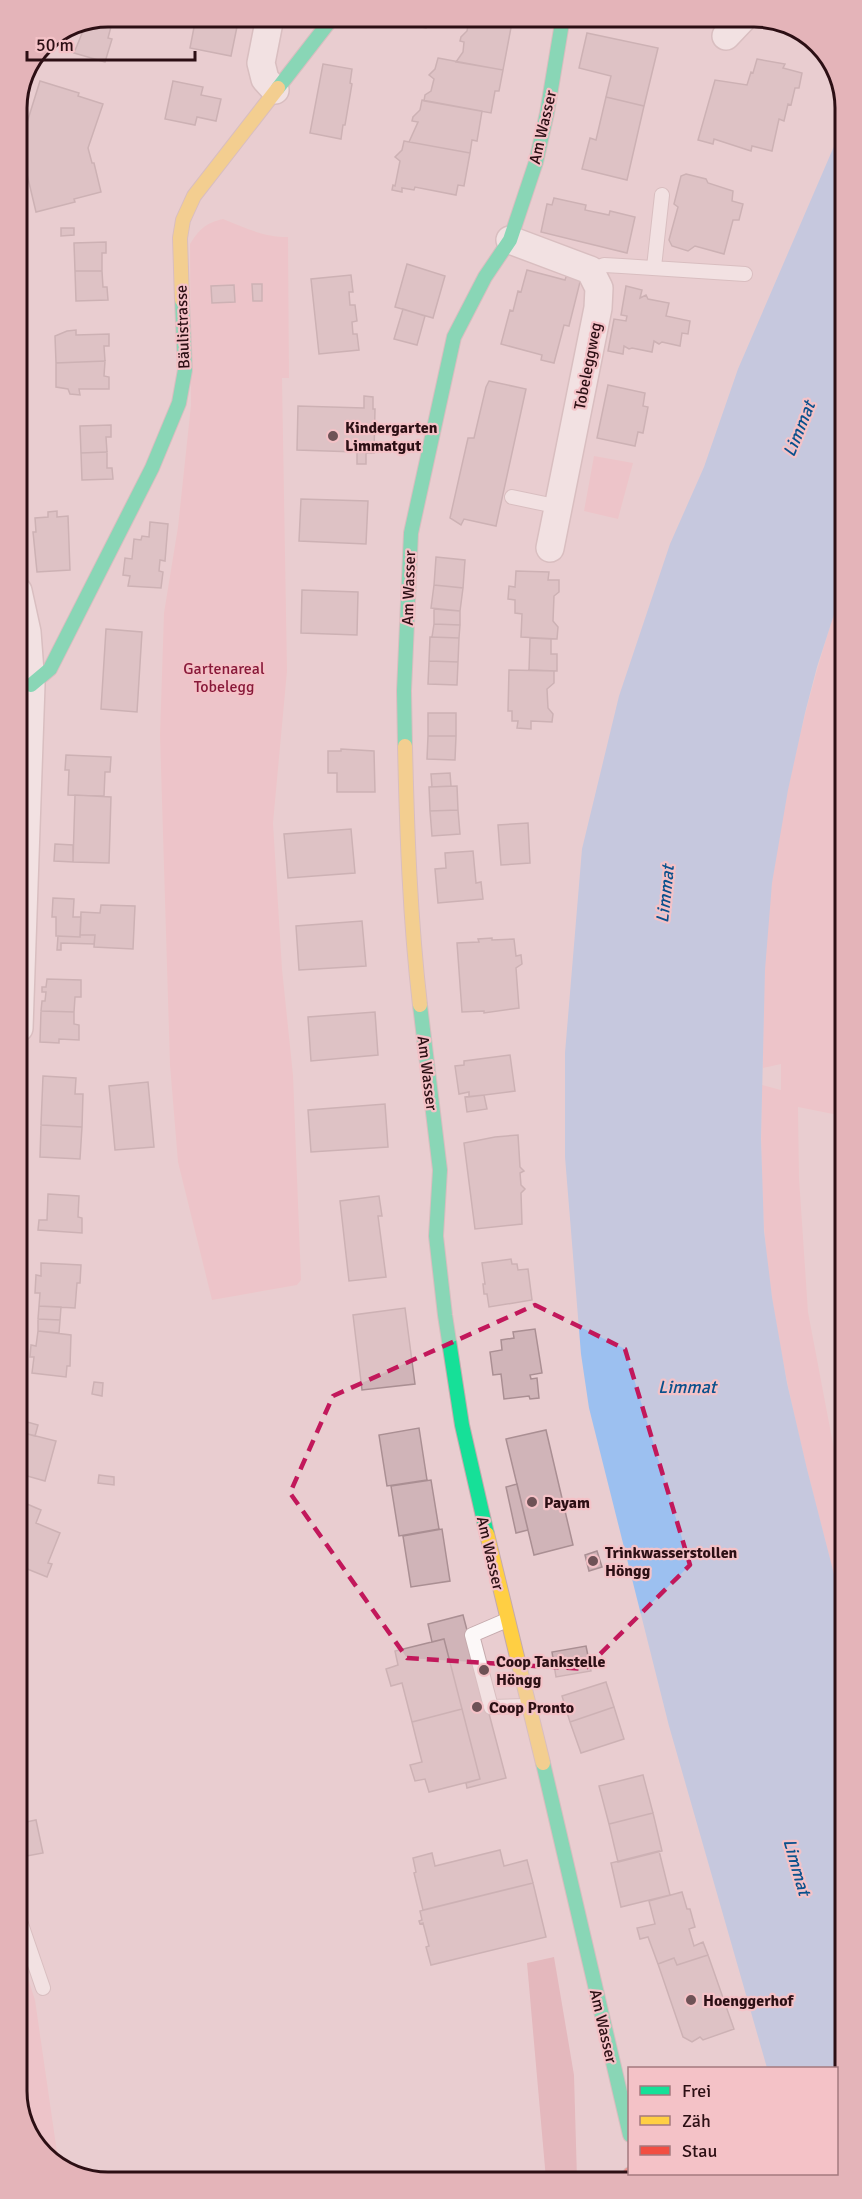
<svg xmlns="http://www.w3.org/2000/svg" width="862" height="2199" viewBox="0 0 862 2199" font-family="Signika,sans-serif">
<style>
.green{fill:#f2b9c0}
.forest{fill:#dd9ea7}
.water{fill:#9cc0f0}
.building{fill:#d0b4b8;stroke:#aa8f93;stroke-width:1.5}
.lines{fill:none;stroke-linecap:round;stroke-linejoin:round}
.lane-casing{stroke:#c5aaad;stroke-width:16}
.street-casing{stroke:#c5aaad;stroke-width:30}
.fast-casing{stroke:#c5aaad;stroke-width:16}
.slow-casing{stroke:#c5aaad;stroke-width:16}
.jam-casing{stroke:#c5aaad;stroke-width:16}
.lane{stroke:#fcf8f8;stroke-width:14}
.street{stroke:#fcf8f8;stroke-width:27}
.fast{stroke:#16e098;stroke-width:14}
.slow{stroke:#ffcf43;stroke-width:14}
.jam{stroke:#f24e42;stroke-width:14}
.marked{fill:none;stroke:#c2185b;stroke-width:4.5;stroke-dasharray:12 8;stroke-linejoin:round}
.poi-dot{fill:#6e5256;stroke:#f4c2c7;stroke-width:2}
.labels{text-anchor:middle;stroke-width:4.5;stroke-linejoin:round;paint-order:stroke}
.street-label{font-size:16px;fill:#2c0f14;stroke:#f4c2c7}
.poi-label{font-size:16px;font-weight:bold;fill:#2c0f14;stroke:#f4c2c7;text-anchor:start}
.park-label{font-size:16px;fill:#881939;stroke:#f4c2c7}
.water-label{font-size:18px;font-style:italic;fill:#0a518c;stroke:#f4c2c7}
.rim{fill:none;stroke:#2c0f14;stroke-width:3}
</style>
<rect width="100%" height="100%" fill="#e9cdd0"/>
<path class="green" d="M223,219C245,228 264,237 288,237L289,378H282L287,671L273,823L282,969L293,1075L301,1280L297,1285L212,1300L178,1162L170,1065L160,735L164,613L178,527L191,405L190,244C199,230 205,223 223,219Z
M594,456L633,463L618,519L584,511Z
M842,590L843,1116L798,1107L799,1178L808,1312L837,1465L844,1489V1613C817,1509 788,1405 772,1298C761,1227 760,1156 762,1085L781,1090V1064L763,1068C763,1006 764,943 772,881C786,782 810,684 842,590Z
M21,1957L35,2000L59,2166L52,2163L21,2120Z"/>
<path class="forest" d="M554,1957L574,2075L577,2179H546L527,1963Z"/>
<path class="water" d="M841,130L842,590L817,667L805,713L788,790L772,883L765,970L761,1139L764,1231L772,1297L787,1383L807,1469L844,1613L845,2092L837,2118L836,2068H767L669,1726L589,1408L581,1354L565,1157V1053L582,849L619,696L670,544L704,467L738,369Z"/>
<path class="building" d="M196,17H239L231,56L190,48Z
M364,17H432H428L426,28Z
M467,17H513L503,70L456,62L463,52L464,42L460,41L461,37L467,31L469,21L466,20Z
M101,19L112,23L108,38L112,39L105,62L74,53L85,26Z
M774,22L791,28L789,33L772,26Z
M587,33L658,48L644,106L606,97L611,76L579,68Z
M438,58L503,70L499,91H495L491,113L424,101L425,95L431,91L434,79L429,75L435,69Z
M757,59L785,64L783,68L802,73L799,88H795L791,105L788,104L784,121L779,119L772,151L752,146L751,151L714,139L713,144L698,140L715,80L747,85L751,72L753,73Z
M323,64L352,69L350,83L352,84L345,125H343L341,139L310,133Z
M40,81L79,93L78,96L103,104L88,148L92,163H94L101,192L74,199L75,202L36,212L20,145Z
M173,81L203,87L201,95L221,99L216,121L197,117L195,125L165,119Z
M606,97L644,106L627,180L582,169L590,138L596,140Z
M422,100L482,111L477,141L472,140L470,153L409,142L418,122L412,121L413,117L420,110Z
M404,141L470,153L464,186L458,185L456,195L415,187L414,190L402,188V192L392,190L393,185L395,186L400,161L395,157L402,150Z
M686,174L706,179L708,183L733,191L732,201L743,204L739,220H733L724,254L695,246L688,251L672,246L669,240L678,207L674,204L681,176Z
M554,198L586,205L585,210L609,215L610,211L635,217L627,253L541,232L547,204L552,205Z
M61,228H74V235L61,236Z
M106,242V253H102V271H75L74,243Z
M407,264L445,276L433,318L395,307Z
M527,270L565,280L567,274L581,278L569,326L564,325L554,363L541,360L542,355L501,344L510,310L513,311L518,291L521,292Z
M75,271H102L103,287H107L108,300L76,301Z
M351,275L353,292H349L350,305H355L357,321L352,322L353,334H357L359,350L319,354L311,279Z
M252,284H262V301H253Z
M234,285L235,302L212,303L211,286Z
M626,286L642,290L640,298L646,295L648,299L669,303L666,316L690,321L688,334L682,333L680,346L662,342L659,344L654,341L652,352L632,348L629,349L624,346L623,354L608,351L614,319L626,321L627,316L621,315Z
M403,309L425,316L417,345L394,339Z
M76,330V335L109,334V346H104L105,361L56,363L55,336L67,331Z
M105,361L104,376L109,377V389H79L80,395L70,394L68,389L56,387V363Z
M489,381L526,389L496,526L464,519L461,525L450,518L468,438H474L486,387Z
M608,385L645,393L643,406L648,407L643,433L638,432L635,446L597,438Z
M364,396L373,397V409H375L374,453H366V464H357V452L297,450L298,406L364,408Z
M111,425V437H106L107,452L81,453L80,426Z
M107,452V468H112L113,479L82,480L81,453Z
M301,499L368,501L366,544L299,541Z
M57,511V517L68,516L70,570L37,572L33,532H36L35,518L48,517V512Z
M150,522L168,524L165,561L160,560L159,571L163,572L161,588L128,586L130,576L123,575L125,558L132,559L134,539L141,540L142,536L149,537Z
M436,557L465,560L463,588L434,585Z
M516,571L549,572L548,580H559V592L554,596L553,621L558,627L557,639L521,637L522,614L515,613V600L508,599L509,586L515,587Z
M434,585L463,588L460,611L431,608Z
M302,590L358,592L357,635L301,633Z
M434,609L460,611V625L434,624Z
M434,624L460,625L459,638L432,637Z
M106,629L142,632L137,712L101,709Z
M430,637L459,638L458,662L429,661Z
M530,638L551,639V654H557V671L529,670Z
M429,661L458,662L457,685L428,684Z
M509,670L554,671V683L547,689L548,708L553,714L552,722L531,721V729L517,728L518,721H512V711H508Z
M428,713H456V736H428Z
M428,736H456L455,760L427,759Z
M341,749L374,751L375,792H337V773H328V751H341Z
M66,755L111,757L110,772H105L104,796L68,795L69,770H65Z
M450,773L451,786L432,787L431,774Z
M457,786L458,810L430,811L429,787Z
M75,795L111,797L109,863L73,862Z
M458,810L460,834L432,836L430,811Z
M528,823L530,863L501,865L498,825Z
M351,829L355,873L288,878L284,834Z
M55,844L73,845V862L54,861Z
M473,851L476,883L481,882L483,899L438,903L435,869L446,868L445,853Z
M53,898L74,899L73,917H81L80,937L56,936V917H52Z
M101,905L135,906L133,949L94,947L95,935H80L81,912L100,913Z
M362,921L366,966L299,970L296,926Z
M80,935H95L94,944L61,943V950H57L58,936L80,937Z
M492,938V940L514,939L516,956L521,955L522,964L516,968L519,1008L484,1013V1011L462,1012L457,943L479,942L478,939Z
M47,979L81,980V997H75L74,1012L41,1011L42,1001H45L46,992H42V987H46Z
M41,1011L74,1012V1024L79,1025V1040L59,1039V1043L40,1042Z
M375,1012L378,1055L311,1061L308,1017Z
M510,1055L515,1091L469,1097V1092L459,1094L455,1066L464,1065V1061Z
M43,1076L76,1078L75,1094H83L82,1127L41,1125Z
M148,1082L154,1147L115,1150L109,1086Z
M484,1095L487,1109L467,1112L465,1097Z
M385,1104L388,1147L311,1152L308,1110Z
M41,1125L82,1127L80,1159L40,1157Z
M518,1135L520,1167L524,1171L520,1173L521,1185L525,1189L521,1193L522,1224L475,1229L464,1143L495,1137Z
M48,1194L79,1196L78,1217L82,1218V1233L38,1230L39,1220H47Z
M379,1196L382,1216H378L386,1277L349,1281L340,1201Z
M511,1259L512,1264H517L518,1270L528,1269L532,1300L489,1307L487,1294H484L483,1284H485L482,1263Z
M41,1263L81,1265L80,1283H77L75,1308L39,1306L40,1293H35L36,1275L41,1276Z
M39,1306L61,1307L60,1320L38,1319Z
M405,1308L415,1384L362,1390L353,1315Z
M38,1319L60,1320L59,1333L38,1331Z
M535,1329L542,1373L530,1375L531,1379L537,1378L539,1398L530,1399L529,1396L504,1399L501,1374L493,1375L490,1352L502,1350L501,1340L514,1338L513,1332Z
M38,1331L71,1335L70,1366H67L66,1377L32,1373L34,1357H30L31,1345L36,1346Z
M94,1382L103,1383L102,1396L92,1394Z
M20,1420L38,1425L35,1436L20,1432Z
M419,1428L427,1480L387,1486L379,1435Z
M546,1430L573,1545L534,1555L506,1439Z
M20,1432L56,1441L45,1481L20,1474Z
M99,1475L114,1477V1485L98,1483Z
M431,1480L439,1529L399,1536L391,1486Z
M517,1484L528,1530L516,1533L506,1487Z
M20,1501L41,1510L36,1523L60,1533L48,1563L52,1564L47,1577L20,1566L25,1549L20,1547Z
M442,1529L450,1581L411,1587L403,1536Z
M597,1551L602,1567L589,1571L585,1555Z
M463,1615L506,1778L467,1788L466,1783L480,1779L444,1639L432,1642L428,1624Z
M444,1639L462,1709L412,1722L402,1683L391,1686L386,1669L398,1665L395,1651Z
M586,1646L591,1671L556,1677L552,1652Z
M606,1682L614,1707L570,1722L562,1696Z
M614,1707L624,1739L581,1753L570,1722Z
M462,1709L480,1779L429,1792L425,1779L415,1781L410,1765L422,1762L412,1722Z
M643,1775L653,1813L609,1824L599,1786Z
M653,1813L662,1851L618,1862L609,1824Z
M36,1820L43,1853L21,1857V1823Z
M500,1850L504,1866L527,1860L533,1883L423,1910L414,1873L416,1872L413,1858L432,1853L435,1866Z
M659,1851L670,1895L621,1907L611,1863Z
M533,1883L546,1937L431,1965L426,1947L429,1946L423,1923L420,1924L419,1921L422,1920L420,1911Z
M682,1892L687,1909H690L695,1927L689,1929L694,1946L703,1942L708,1955L677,1965L674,1958L658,1964L648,1937L640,1939L637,1928L655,1924L649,1901Z
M708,1955L734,2029L703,2040L700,2037L692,2042L683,2037L658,1964L674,1958L677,1965Z"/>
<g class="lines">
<g class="lane-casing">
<path id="lane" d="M654,267L662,195
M590,270L604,265L622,266L745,274
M512,497L560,507
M507,1620L472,1635L491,1707L529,1706
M21,1924L43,1988
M716,2178L724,2174"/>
</g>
<g class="street-casing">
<path id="street" d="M270,17L261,63L265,79L275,90
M726,36L744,17
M510,240L590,270L599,288L598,308L550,548
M18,591L27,632L31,685L19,1028
M761,2174L766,2178"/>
</g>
<g class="fast-casing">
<path id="fast" d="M278,88L333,17
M31,685L50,669L152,468L179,403L185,370L182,300
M405,746L404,691L411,533L454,337L485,277L510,240L536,162L547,113L563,17
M420,1005L440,1170L436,1236L445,1315L462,1425L487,1534
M543,1763L630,2135
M836,2093L845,2091"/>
</g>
<g class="slow-casing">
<path id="slow" d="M182,300L180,238L183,220L194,196L278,88
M405,746C407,833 410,919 420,1005
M487,1534L543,1763"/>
</g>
<g class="jam-casing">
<path id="jam" d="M628,2179L630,2174"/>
</g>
<use href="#lane" class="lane"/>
<use href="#street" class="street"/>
<use href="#fast" class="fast"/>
<use href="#slow" class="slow"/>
<use href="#jam" class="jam"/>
</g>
<path d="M0 0H862V2199H0ZM535,1305L625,1349L690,1565L585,1669L407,1658L290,1493L333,1396Z" fill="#e9cdd0" fill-opacity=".55" fill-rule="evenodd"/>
<path class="marked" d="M535,1305L625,1349L690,1565L585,1669L407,1658L290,1493L333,1396Z"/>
<g class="poi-dot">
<circle cx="333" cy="436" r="6"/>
<circle cx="532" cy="1502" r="6"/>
<circle cx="593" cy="1561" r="6"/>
<circle cx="484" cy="1670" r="6"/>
<circle cx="477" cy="1707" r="6"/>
<circle cx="691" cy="2000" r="6"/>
</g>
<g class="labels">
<g class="street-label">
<text transform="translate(542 127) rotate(-77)" y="6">Am Wasser</text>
<text transform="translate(182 327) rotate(-92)" y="6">Bäulistrasse</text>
<text transform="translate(587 366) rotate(-79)" y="6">Tobeleggweg</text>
<text transform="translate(408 588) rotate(-88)" y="6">Am Wasser</text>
<text transform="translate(428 1073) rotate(83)" y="6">Am Wasser</text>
<text transform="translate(491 1553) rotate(77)" y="6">Am Wasser</text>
<text transform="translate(604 2026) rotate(77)" y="6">Am Wasser</text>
</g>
<g class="poi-label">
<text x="345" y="433">Kindergarten<tspan x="345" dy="18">Limmatgut</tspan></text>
<text x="544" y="1508">Payam</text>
<text x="605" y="1558">Trinkwasserstollen<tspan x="605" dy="18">Höngg</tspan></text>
<text x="496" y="1667">Coop Tankstelle<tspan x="496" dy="18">Höngg</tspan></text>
<text x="489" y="1713">Coop Pronto</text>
<text x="703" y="2006">Hoenggerhof</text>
</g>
<g class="park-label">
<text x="224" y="674">Gartenareal<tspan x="224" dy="18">Tobelegg</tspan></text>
</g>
<g class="water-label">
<text transform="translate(799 429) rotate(-68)" y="6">Limmat</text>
<text transform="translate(665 894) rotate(-84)" y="6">Limmat</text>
<text x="687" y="1393">Limmat</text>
<text transform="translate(797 1867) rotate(74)" y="6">Limmat</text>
</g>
</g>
<path d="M0 0H862V2199H0ZM108 27H754A81 81 0 0 1 835 108V2091A81 81 0 0 1 754 2172H108A81 81 0 0 1 27 2091V108A81 81 0 0 1 108 27Z" fill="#e4b4b9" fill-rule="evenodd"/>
<path class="rim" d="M108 27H754A81 81 0 0 1 835 108V2091A81 81 0 0 1 754 2172H108A81 81 0 0 1 27 2091V108A81 81 0 0 1 108 27Z"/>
<rect x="628" y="2067" width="210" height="108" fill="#f4c2c7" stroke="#a47a7f" stroke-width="1.5"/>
<rect x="640" y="2086" width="30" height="9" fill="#16e098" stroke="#a47a7f" stroke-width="1.5"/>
<text x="682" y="2097" font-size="18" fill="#2c0f14">Frei</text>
<rect x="640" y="2116" width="30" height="9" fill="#ffcf43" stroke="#a47a7f" stroke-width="1.5"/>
<text x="682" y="2127" font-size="18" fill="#2c0f14">Zäh</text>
<rect x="640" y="2146" width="30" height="9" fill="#f24e42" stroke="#a47a7f" stroke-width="1.5"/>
<text x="682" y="2157" font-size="18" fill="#2c0f14">Stau</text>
<path d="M27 51v9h168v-9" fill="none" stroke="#2c0f14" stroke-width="3"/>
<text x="36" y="51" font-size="18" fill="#2c0f14" stroke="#f4c2c7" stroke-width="4.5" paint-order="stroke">50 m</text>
</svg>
